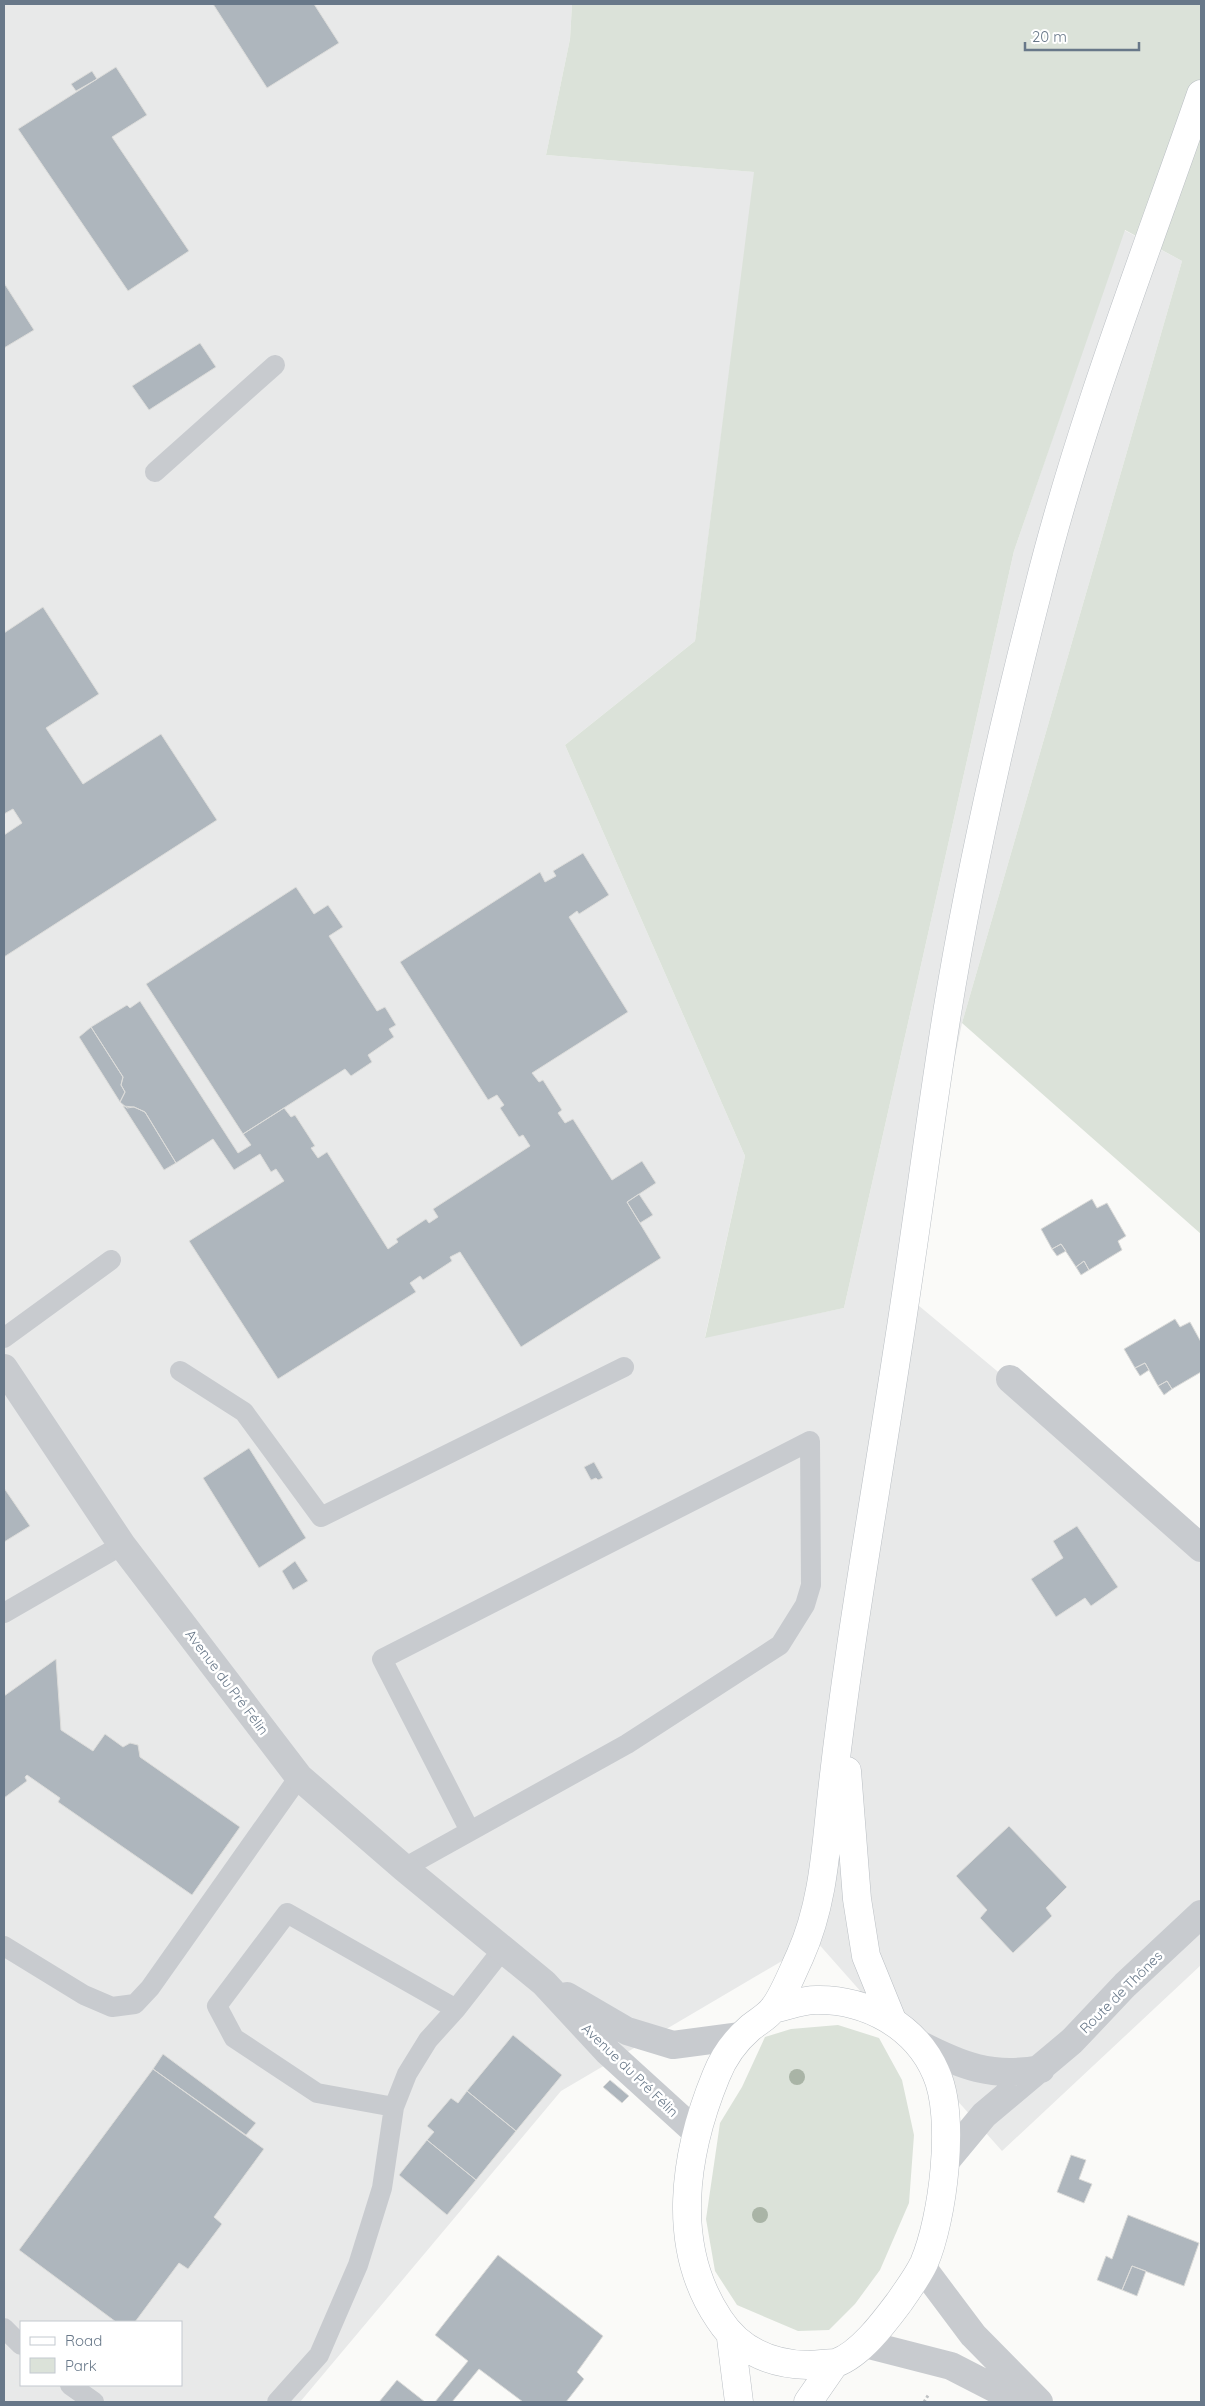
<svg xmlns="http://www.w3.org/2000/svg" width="1205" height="2406" viewBox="0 0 1205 2406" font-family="Quicksand,sans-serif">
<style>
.built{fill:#e8e9e9;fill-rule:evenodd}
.green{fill:#dbe2d9}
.building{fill:#aeb6bd;stroke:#dcdcda}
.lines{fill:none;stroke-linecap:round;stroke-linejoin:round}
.secondary-casing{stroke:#babfc4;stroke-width:29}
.path{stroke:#bfc2c5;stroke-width:3;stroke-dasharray:2.5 2.5;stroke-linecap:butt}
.service{stroke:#c8cbcf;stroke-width:20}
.minor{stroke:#c8cbcf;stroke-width:28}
.secondary{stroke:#fff;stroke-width:28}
.tree{fill:#a9b4a6}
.labels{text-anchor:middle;stroke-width:5;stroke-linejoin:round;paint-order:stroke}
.street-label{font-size:14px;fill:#687889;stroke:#fff}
</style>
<rect width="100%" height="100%" fill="#fafaf8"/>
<path class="built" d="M4,4H572L570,39L546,155L755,172L695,641L565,745L745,1156L705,1337L844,1308L1014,551L1124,230L1182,261L962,1023L906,1295L1201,1541V1965L1002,2151L816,1941L561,2091L300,2402H4ZM21,2322H181V2385H21Z"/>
<path class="green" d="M572,4H1201V1234L962,1023L1182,261L1125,230L1014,551L844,1308L705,1338L745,1156L565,745L695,641L754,172L546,155L570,39Z
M838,2025L879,2038L902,2080L914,2135L909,2203L880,2270L855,2304L829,2330L798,2331L737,2305L715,2271L706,2219L720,2123L742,2087L765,2037L791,2029Z"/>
<path class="building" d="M213,4H314L339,43L267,88Z
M116,67L147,115L112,137L189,251L128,291L18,129Z
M92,71L97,79L76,91L71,84Z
M4,283L34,330L4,348Z
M200,343L216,367L149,410L132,386Z
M43,607L99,694L46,728L83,784L161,734L217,820L4,957V835L22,823L13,809L4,814V633Z
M583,853L609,895L579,914L577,911L569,917L628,1012L532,1073L539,1082L543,1080L562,1110L558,1113L565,1123L573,1119L612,1180L642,1161L656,1183L627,1202L661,1258L521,1347L460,1252L450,1257L452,1261L423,1280L420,1276L410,1283L416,1292L278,1379L189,1241L284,1181L276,1169L271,1172L260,1154L234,1170L213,1139L176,1163L145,1112L134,1107L127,1108L120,1102L125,1092L121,1085L123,1077L91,1027L127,1005L130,1008L140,1001L238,1153L251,1145L243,1134L284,1108L291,1117L295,1115L315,1146L311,1148L318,1158L327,1152L388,1249L398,1242L396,1239L426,1219L429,1223L438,1217L433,1209L530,1146L523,1135L519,1137L500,1108L504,1105L497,1095L488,1100L400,962L540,872L545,882L556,876L553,871Z
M296,887L314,914L328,905L343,927L329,936L377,1011L385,1007L396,1025L389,1029L394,1037L368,1055L372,1062L351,1076L345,1069L243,1134L146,984Z
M91,1027L123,1077L121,1085L125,1092L120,1102L79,1037Z
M123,1106L134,1107L145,1112L176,1163L164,1170Z
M639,1194L653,1215L640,1223L627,1202Z
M1092,1199L1097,1208L1107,1203L1126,1236L1118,1241L1122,1250L1089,1270L1084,1261L1076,1267L1061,1244L1052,1249L1041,1229Z
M1061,1244L1066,1251L1057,1256L1052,1249Z
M1084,1261L1089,1270L1081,1275L1076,1267Z
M1175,1319L1180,1327L1190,1322L1201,1342V1372L1172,1389L1167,1381L1158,1386L1145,1363L1135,1368L1124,1349Z
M1145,1363L1149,1370L1140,1376L1135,1368Z
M1167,1381L1172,1389L1164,1395L1158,1386Z
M249,1448L306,1538L259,1568L203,1478Z
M594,1462L603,1478L598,1480L596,1478L591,1480L584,1467Z
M4,1488L30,1526L4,1542Z
M1077,1526L1118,1587L1091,1606L1085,1598L1056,1617L1031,1579L1063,1558L1053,1541Z
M295,1561L308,1581L293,1590L282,1571Z
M56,1659L61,1730L93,1751L105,1734L123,1747L130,1743L138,1745L140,1757L240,1827L192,1895L58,1802L60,1798L27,1775L25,1777L27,1781L4,1798V1696Z
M1009,1826L1067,1887L1046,1908L1052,1916L1013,1953L980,1918L987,1910L956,1876Z
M513,2035L562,2075L516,2131L467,2091Z
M163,2054L256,2123L246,2135L153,2069Z
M153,2069L264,2149L214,2217L222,2224L188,2269L179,2263L135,2322H116L19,2250Z
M610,2080L629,2096L622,2103L603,2087Z
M467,2091L516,2131L476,2180L427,2140L434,2132L427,2126L451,2098L458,2103Z
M427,2140L476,2180L447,2215L399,2175Z
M1071,2155L1086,2160L1079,2179L1092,2184L1084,2203L1057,2192Z
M1128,2215L1199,2243L1184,2286L1132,2266L1122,2290L1097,2280L1106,2256L1112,2259Z
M498,2255L603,2336L577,2372L584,2379L566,2402H523L479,2369L452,2402H435L468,2361L435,2335Z
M1132,2266L1146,2271L1137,2296L1122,2290Z
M397,2380L425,2402H379Z"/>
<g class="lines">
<g class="secondary-casing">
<path id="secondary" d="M847,1771L857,1899L866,1956L892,2020
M773,2009C787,2006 802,2000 816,2000C866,1999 916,2026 936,2073C956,2117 943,2219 924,2263C918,2276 908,2289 900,2301C885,2321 861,2354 836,2363C834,2363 809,2365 807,2365C770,2364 739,2350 719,2319C670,2246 684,2154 716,2076C723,2058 735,2041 750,2028C757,2022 767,2017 773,2009C783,1997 793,1971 800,1956C821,1909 825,1861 830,1811C846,1657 874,1505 897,1353C915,1240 929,1126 947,1013C970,871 1002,730 1038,590C1080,421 1144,258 1201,94
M731,2338L739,2402
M808,2402L835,2363"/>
</g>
<path class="path" d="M924,2402L929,2394"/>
<path class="service" d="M155,472L275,365
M4,1338L111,1260
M180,1371L244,1412L321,1517L624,1367
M4,1613L122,1545
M404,1868L627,1744L780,1645L805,1605L811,1585L810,1441L382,1659L470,1831
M4,1946L84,1995L112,2007L135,2004L150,1988L299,1777
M394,2107L317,2093L234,2038L217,2006L287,1913L456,2009
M4,2328L21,2345
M70,2385L94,2402
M277,2402L319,2355L358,2265L382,2188L394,2107L407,2074L428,2040L456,2009L503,1949"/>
<path class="minor" d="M4,1368L122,1545L299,1777L404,1868L544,1983L608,2052L697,2133
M1010,1379L1201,1548
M567,1996L627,2031L673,2045L741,2036
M919,2044C962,2066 991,2078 1041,2069
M945,2162L984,2115L1072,2041L1125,1985L1201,1914
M922,2267L973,2335L1039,2402
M865,2344L951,2366L1021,2402"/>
<use href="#secondary" class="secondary"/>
</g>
<g class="tree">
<circle cx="797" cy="2077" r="8"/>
<circle cx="760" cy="2215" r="8"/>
</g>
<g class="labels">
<g class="street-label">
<text transform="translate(227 1682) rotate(53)" y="5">Avenue du Pré Félin</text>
<text transform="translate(1121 1992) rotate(-45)" y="5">Route de Thônes</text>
<text transform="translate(630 2070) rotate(44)" y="5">Avenue du Pré Félin</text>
</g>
</g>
<rect width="1205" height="2406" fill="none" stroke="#687889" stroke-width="10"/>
<rect x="20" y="2321" width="162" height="65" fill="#ffffff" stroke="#c3c9d0"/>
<rect x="30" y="2337" width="25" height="8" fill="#ffffff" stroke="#c3c9d0"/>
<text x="65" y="2346" font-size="15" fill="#687889">Road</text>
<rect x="30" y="2358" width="25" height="15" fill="#dbe2d9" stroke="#c3c9d0"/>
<text x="65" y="2371" font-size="15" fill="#687889">Park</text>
<path d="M1025 42v8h114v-8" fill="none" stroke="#687889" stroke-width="2.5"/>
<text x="1032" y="42" font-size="15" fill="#687889" stroke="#ffffff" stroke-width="4" paint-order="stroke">20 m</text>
</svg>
